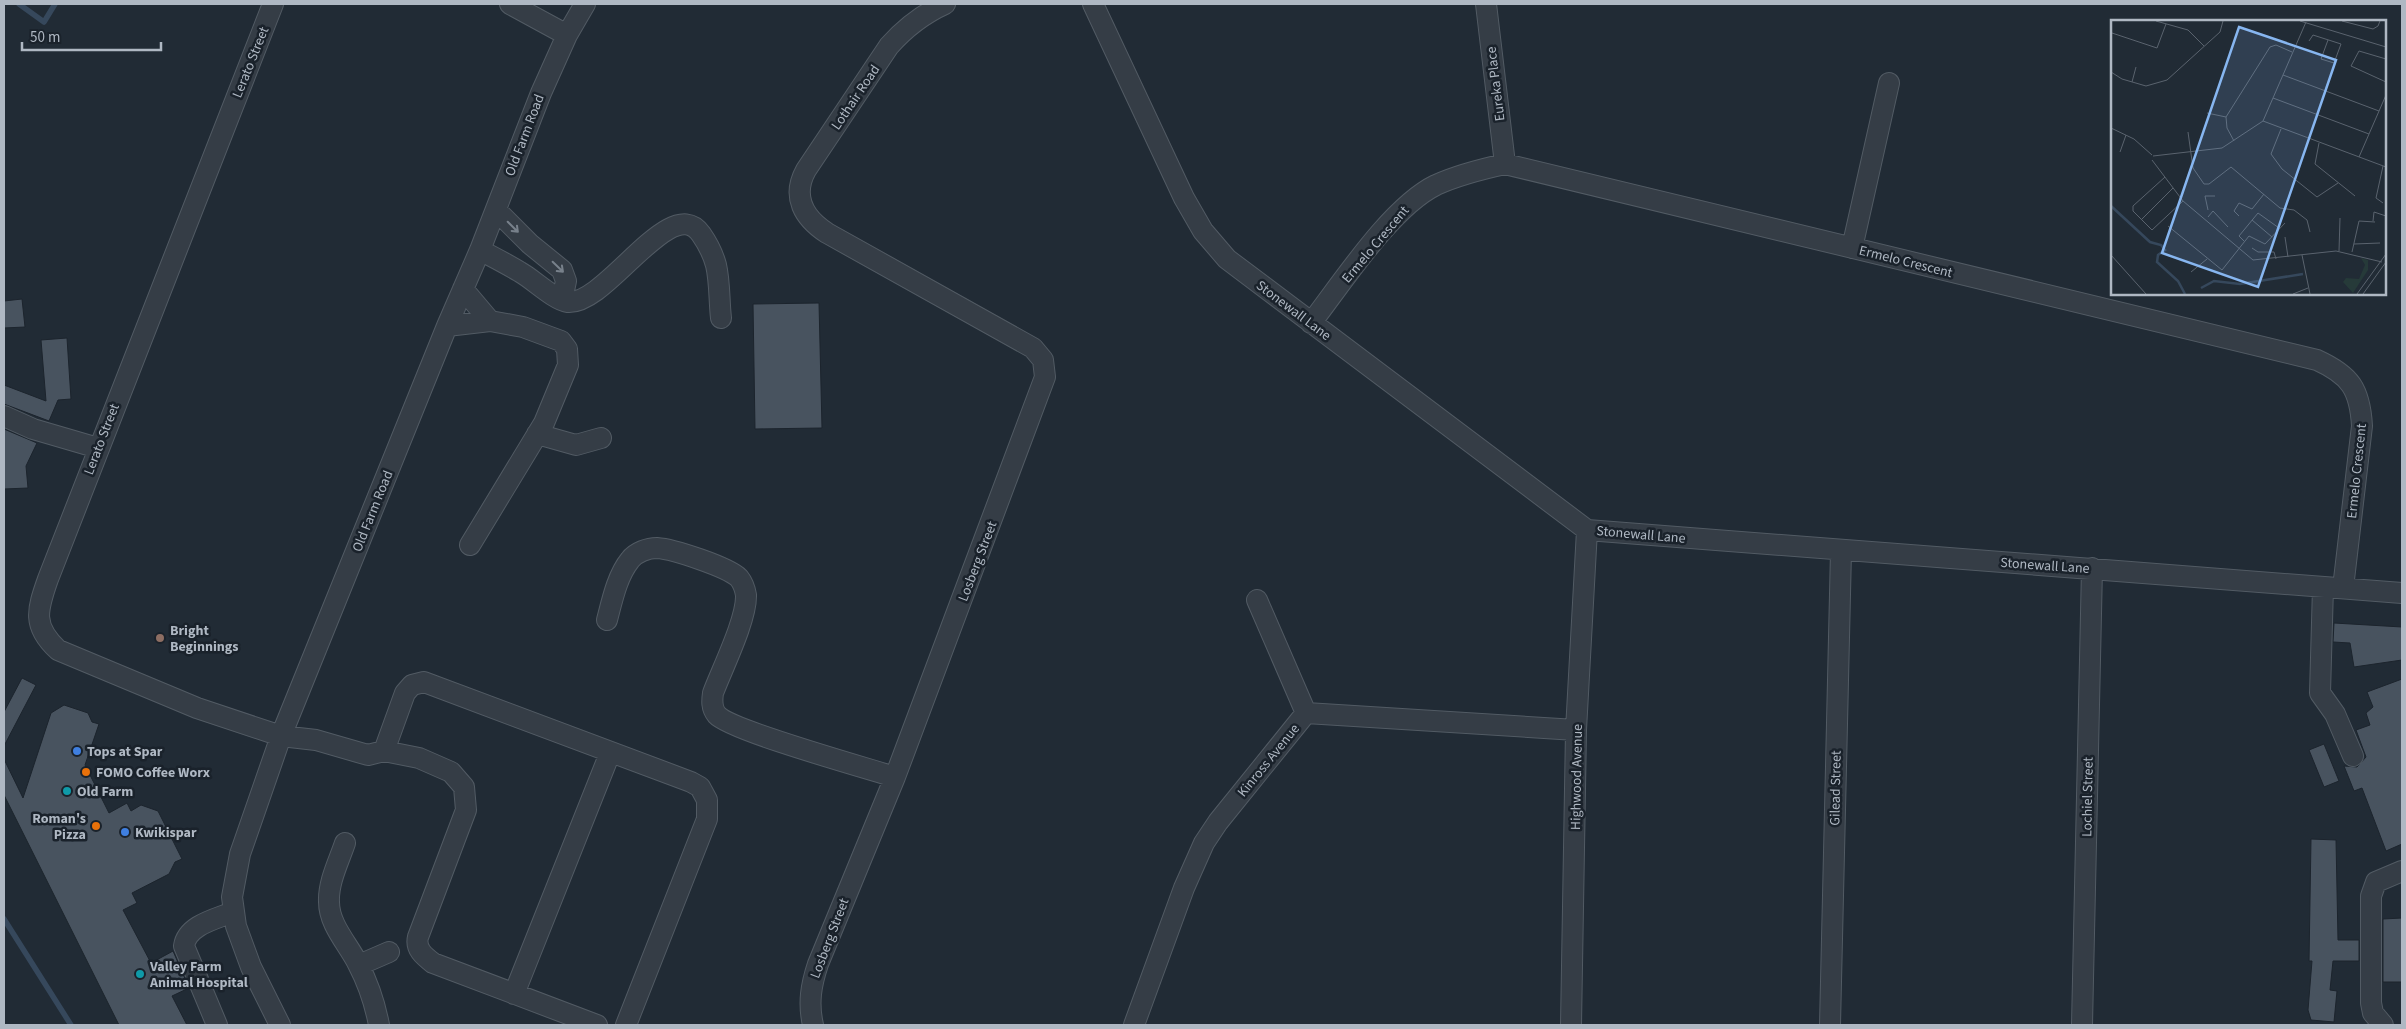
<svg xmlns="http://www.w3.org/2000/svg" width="2406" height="1029" viewBox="0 0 2406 1029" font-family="'Source Sans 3',sans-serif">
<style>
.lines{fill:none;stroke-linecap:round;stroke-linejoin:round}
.stream{stroke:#36485c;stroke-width:5.5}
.building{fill:#48535f;stroke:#1c242d}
.minor-casing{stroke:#525b64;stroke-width:22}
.minor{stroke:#353d46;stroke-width:20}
.oneway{stroke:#78818b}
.education-dot{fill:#8d6e63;stroke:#1a222b;stroke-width:2}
.shop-dot{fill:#3f7fe0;stroke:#1a222b;stroke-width:2}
.food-dot{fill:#e8710a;stroke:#1a222b;stroke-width:2}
.culture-dot{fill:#0f9aa8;stroke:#1a222b;stroke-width:2}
.labels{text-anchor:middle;stroke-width:5;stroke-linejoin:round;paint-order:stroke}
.street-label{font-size:14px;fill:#afb8c3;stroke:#1a222b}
.poi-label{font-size:14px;font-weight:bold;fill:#afb8c3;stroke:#1a222b;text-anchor:start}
.inset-river{fill:none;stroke:#36485c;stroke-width:2.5}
.inset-road{fill:none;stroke:#5a636e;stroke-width:1}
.view{fill:#87b6f0;fill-opacity:0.15;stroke:#87b6f0;stroke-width:2.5}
.inset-edge{fill:none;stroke:#afb8c3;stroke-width:2.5}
</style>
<rect width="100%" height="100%" fill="#212b35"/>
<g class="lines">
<path class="stream" d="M19,4L44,22L55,4
M4,919L71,1025"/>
</g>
<path class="building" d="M22,299L25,327L4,328V301Z
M819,303L822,428L755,429L753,304Z
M67,338L71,399L58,400L49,421L4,404V385L46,401L41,340Z
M4,429L37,443L26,466L28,488L4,489Z
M2334,623L2402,627V660L2354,667L2350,643L2333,642Z
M22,678L36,685L4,746V712Z
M2402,679V844L2386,851L2362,788L2354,791L2344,766L2357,767L2366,757L2356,730L2370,725L2366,713L2373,707L2367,692Z
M64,705L88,713L92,722L99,724L85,765L109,813L127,803L131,811L141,805L158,811L182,859L175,862L169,874L132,893L137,903L123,910L151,963L173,951L189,988L172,996L187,1025H119L4,795V759L23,798L51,713Z
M2324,744L2339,781L2324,787L2309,750Z
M2311,839L2336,840L2338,940H2359V961H2333L2330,990L2337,991L2334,1022L2311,1020L2308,1010L2312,961H2309Z
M2402,918V982H2383V919Z"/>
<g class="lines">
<g class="minor-casing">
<path id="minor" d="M273,4L48,579C37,610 32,626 58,650L197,708L281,736L316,740L368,755L384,751L419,758L451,772L464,787L466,810L418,937C415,949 424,956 433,963L597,1025
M510,4L567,35
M1093,4L1184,198L1203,231L1227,259L1587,530L2402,593
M1486,4L1505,164
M496,210L530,244L562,270L566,281L562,300
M1852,248L1889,83
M480,250C493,257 507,264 520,272C533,279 554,300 568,302C607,305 671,191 701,234C708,244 713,254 716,265C720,282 719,301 721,318
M463,289L490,321
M1311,323C1342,283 1391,207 1436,185C1458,175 1482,169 1505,164L2317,360C2350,375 2360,389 2362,426L2343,588
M447,326L490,321L523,327L561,341L567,349L568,365L544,423L470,545
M4,416L33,429L98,448
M537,434L576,445L601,438
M2323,587L2320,693L2335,714L2353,756
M1257,600L1306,713
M607,620C612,601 617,576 630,560C636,552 648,548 657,548C673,549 728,567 739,578C743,583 745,589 746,595C747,619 722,669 713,693C712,700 711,708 717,715C730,730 866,768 895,777
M384,751L405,693L412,685L424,682L691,782L700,787L707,800V819L626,1025
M345,843C339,861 328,882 329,902C329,925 348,944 358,964C368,983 375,1004 379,1025
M359,965L389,952
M514,994L610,753
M217,1025L184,946C187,925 216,919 233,912
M280,1025L251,967L236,926L232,897L240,854L281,736L447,326L480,250L541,93L567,35L585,4
M813,1025C808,1003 811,985 818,964L895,777L1045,377L1043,360L1033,348L827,233C804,218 791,197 806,170L889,46C905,28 923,14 945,4
M1134,1025L1184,888L1204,843L1218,822L1306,713L1576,730
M1571,1025L1576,730L1587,530
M1830,1025L1841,551
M2082,1025L2092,568
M2383,1025L2373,1013L2371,1003V896L2376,882L2402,871"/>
</g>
<use href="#minor" class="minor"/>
</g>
<defs><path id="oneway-shaft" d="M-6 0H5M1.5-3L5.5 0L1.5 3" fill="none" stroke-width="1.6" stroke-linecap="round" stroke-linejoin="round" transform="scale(1.25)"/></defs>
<g class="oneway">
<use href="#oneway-shaft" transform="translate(513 227) rotate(45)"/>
<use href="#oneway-shaft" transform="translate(558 267) rotate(44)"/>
</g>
<circle class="education-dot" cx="160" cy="638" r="5"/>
<g class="shop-dot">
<circle cx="77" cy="751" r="5"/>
<circle cx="125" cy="832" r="5"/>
</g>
<g class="food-dot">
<circle cx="86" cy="772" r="5"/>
<circle cx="96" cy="826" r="5"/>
</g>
<g class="culture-dot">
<circle cx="67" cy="791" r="5"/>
<circle cx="140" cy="974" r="5"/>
</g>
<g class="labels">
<g class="street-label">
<text transform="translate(250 62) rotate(-68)" y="5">Lerato Street</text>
<text transform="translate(1495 84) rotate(-97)" y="5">Eureka Place</text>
<text transform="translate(855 97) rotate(-56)" y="5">Lothair Road</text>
<text transform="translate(524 135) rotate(-69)" y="5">Old Farm Road</text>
<text transform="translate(1375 244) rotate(-50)" y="5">Ermelo Crescent</text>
<text transform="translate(1906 261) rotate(14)" y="5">Ermelo Crescent</text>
<text transform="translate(1294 310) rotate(37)" y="5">Stonewall Lane</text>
<text transform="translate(101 439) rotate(-69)" y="5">Lerato Street</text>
<text transform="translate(2356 471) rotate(-84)" y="5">Ermelo Crescent</text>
<text transform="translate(372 511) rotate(-68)" y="5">Old Farm Road</text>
<text transform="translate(1641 534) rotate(5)" y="5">Stonewall Lane</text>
<text transform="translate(977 561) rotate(-69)" y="5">Losberg Street</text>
<text transform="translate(2045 565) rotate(4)" y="5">Stonewall Lane</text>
<text transform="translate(1268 760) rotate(-51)" y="5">Kinross Avenue</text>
<text transform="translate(1576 777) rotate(-89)" y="5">Highwood Avenue</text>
<text transform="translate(1835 788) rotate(-89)" y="5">Gilead Street</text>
<text transform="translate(2087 797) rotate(-89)" y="5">Lochiel Street</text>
<text transform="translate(829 938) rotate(-69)" y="5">Losberg Street</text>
</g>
<g class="poi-label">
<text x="170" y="635">Bright<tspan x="170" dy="16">Beginnings</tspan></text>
<text x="87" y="756">Tops at Spar</text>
<text x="96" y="777">FOMO Coffee Worx</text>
<text x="77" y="796">Old Farm</text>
<text x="86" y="823" text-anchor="end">Roman's<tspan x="86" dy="16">Pizza</tspan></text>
<text x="135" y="837">Kwikispar</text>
<text x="150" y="971">Valley Farm<tspan x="150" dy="16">Animal Hospital</tspan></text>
</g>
</g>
<g transform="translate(2111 20)">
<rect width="275" height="275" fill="#212b35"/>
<path d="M250,238L257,240V250L242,273L232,262L235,258L248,259L254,245Z" fill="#263a39"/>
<path class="inset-river" d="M0,186L39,222L50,225L54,230L47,235L46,242L67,261L74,274M90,268L103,261L129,264L192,254"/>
<path class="inset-road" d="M45,1L77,10L93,26M189,1L275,27M231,1L262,9L267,6L269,1M1,13L46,28L55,4M198,21L202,15L230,24L223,43L210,39L217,20M275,39L248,31L240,46L275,62M0,52L11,59L35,66L56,60L109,12L112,1M172,55L268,91M21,62L25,47M162,78L258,114M96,93L115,97M152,101L275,147M0,108L23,119L41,135M170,109L160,134L171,149L206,177L227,163M77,112L82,148L93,164H98L120,147L169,188L183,190L196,200L199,212M123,121L116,108L115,97L159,27L165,25L181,32M208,123L204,144L244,176M9,132L15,115M42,136L111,128L152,101L195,2M248,137L275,75M41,140L72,181L142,240L225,231L271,242M272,146L265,178L272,183M54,157L22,186V191L41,210L72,181M97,190L94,176H104M128,196L123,191L128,183L141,189L153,174M97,197L102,191L117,207M30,200L62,168M141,200L161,217M262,201L263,192L275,196M57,206L111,250L138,216L154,224L174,203M174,217L177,237M133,221L128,216L147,193L168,208M243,224L269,223M141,228L147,232H163L165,239M228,231L229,198M241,232L248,201L264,202M0,235L35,274M191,235L199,274M80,252L96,239M182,274L197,268M246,274L275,234M252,274L275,242"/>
<path class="view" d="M128,7L225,40L147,267L51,233Z"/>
<rect width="275" height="275" class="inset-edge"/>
</g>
<rect width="2406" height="1029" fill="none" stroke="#afb8c3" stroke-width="10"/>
<path d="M22 42v8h139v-8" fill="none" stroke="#afb8c3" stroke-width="2.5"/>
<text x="30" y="42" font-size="15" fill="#afb8c3" stroke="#1a222b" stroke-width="4" paint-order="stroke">50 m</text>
</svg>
